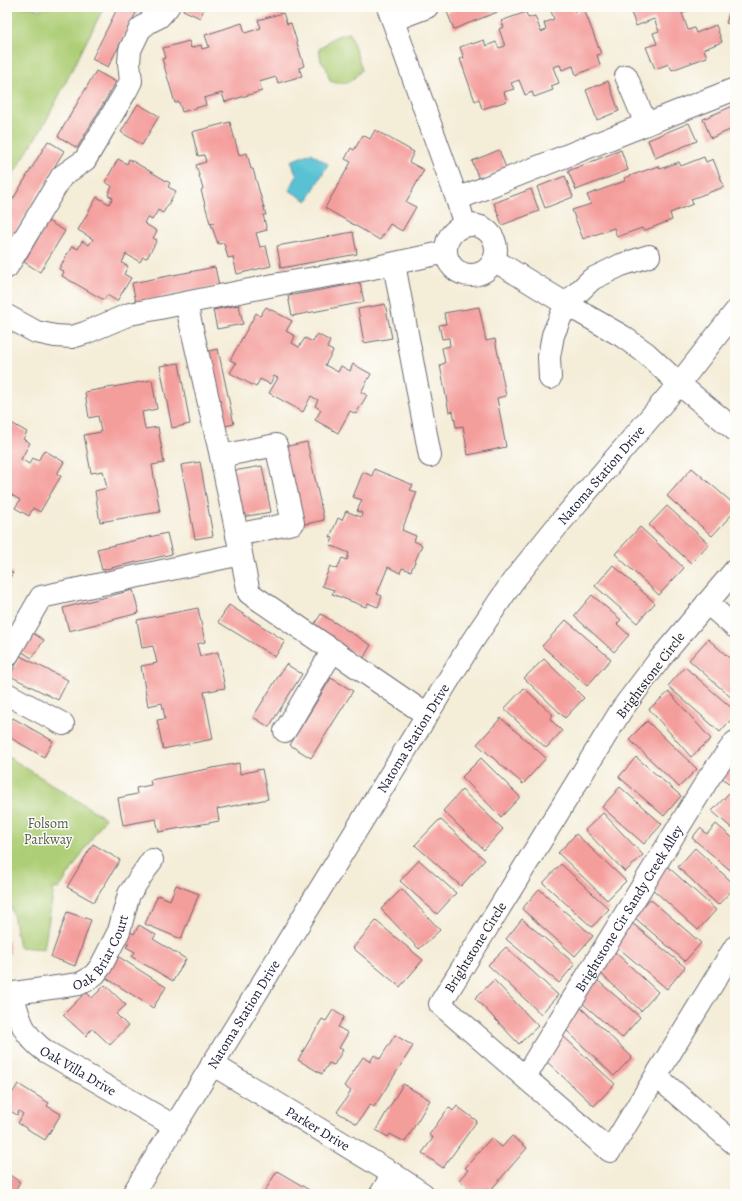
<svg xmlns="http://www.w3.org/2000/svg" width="742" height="1201" viewBox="0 0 742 1201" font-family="Alegreya,serif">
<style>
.green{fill:#adce76;stroke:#687858}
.water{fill:#58c2d4;stroke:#3d7288}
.building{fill:#f49e9c}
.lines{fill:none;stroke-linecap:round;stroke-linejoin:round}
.minor-casing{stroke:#6c6972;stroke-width:24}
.minor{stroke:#fff;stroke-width:22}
.labels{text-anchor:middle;stroke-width:3;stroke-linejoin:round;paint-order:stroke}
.street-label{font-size:14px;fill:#22223b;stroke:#fdfcf7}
.park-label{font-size:14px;fill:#535e50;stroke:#fdfcf7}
</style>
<rect width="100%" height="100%" fill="#fdfcf7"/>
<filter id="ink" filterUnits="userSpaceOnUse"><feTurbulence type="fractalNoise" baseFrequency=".025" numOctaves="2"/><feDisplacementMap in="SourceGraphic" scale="8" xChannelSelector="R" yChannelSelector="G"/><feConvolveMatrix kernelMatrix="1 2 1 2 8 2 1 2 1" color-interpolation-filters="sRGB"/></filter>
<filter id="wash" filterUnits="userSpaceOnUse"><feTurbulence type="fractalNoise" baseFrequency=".012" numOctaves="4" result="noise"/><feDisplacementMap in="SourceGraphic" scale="16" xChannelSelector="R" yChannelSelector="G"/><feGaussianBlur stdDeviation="0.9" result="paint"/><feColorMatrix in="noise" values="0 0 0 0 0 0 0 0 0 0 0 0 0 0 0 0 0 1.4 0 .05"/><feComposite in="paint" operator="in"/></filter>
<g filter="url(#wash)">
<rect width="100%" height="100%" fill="#f4edd8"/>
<path class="green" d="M7,7H32L40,10L42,7H104L46,121L7,184Z
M350,33L362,70C350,82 347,87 330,81L326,67L321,61L319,49C324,47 326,43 330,40C335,36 343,34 350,33Z
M7,756L105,818L59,889L54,888L44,949L19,947L13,914L7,897Z"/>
<path class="water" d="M311,153L328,164L307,201L289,190L297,176L291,161Z"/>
<g id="blocks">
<path class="building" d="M118,7H135L138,9L108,67L92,59Z
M184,7H205L200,18L183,10Z
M461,7H499L500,11L454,29L447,12Z
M562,7L563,8L573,7L575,13L584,9L601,54L597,55L600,65L576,75L573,66L562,70L560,65L553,67L559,83L551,86L553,90L534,97L532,92L525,95L519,80L511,83L514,89L504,92L507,101L482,109L479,99L475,101L460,59L464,58L460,47L471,43L472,44L484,40L486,46L496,42L499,48L505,46L499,29L504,27L501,21L526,12L528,18L535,16L541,32L546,30L544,23L554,19L551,11Z
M629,7H697L682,13L688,30L694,28L696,33L716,25L722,42L704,49L707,57L672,70L669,64L655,69L646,47L657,44L653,33L659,31L654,19L636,26Z
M731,7H735V26L726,23Z
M283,13L287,24L291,23L304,66L299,68L302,76L278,83L276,77L259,82L262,91L225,102L222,93L204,98L206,105L182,112L179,102L175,103L163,62L162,59L166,58L163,48L189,41L191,48L201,45L202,49L209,47L205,35L242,23L245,33L261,28L258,20Z
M96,71L116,82L77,148L58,136Z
M608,81L619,111L597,120L586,90Z
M138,104L159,116L142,145L121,132Z
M735,105V128L711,138L703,119Z
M230,122L239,155L247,153L251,169H253L266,215H263L267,230L256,233L260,247L266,246L271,266L237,274L233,257L228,258L224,243L218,244L211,224L214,223L213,222L210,223L201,190L203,189L196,165L206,162L204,155L198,156L192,132Z
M689,123L697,141L655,158L648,140Z
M375,130L414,152L409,162L424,170L406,202L416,207L402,231L390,224L380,240L325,208L351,162L345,159L351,148L354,150L363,135L370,139Z
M48,141L64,151L7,245V209Z
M499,150L506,168L479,179L472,161Z
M621,150L628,170L576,190L568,171Z
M704,157L706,162L713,159L724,187L691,199L693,204L670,213L672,220L643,231L642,228L617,237L614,228L583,239L572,210L591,204L587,195L625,181L624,178L658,166L660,169L679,162L681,166Z
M118,159L127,164L129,159L170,183L168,187L176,191L163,213L158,210L152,220L147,217L144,223L157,231L153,238L157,240L147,258L143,257L140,262L126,254L122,263L128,266L124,274L131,278L117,301L107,295L104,300L62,276L64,272L59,269L72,246L78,249L82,241L89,245L93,239L78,230L97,197L109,204L113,198L108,195L112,186L105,182Z
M565,176L573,197L545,208L537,187Z
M531,189L539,211L502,225L494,203Z
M48,221L65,231L40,272L24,262Z
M353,232L357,254L281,268L277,246Z
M215,267L219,286L136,302L132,283Z
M360,283L364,302L292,316L288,296Z
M385,304L392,338L364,343L358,309Z
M239,305L243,324L217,329L213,310Z
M266,307L292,321L286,331L295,336L292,343L299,347L305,338L313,342L317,334L330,341L327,348L333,351L325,365L338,372L341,366L350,371L353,364L371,374L361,392L367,395L356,414L350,411L338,433L315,420L321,410L315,406L318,400L311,396L303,412L269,393L278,378L274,376L270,384L260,379L256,387L230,373L236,363L230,360L256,313L260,316Z
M479,307L486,341L495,339L506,396L497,398L506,447L468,455L463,426L456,427L453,411L449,412L440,365L445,363L442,348L450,346L449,338L442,339L439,325L446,324L444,313Z
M218,349L234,424L220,427L204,352Z
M179,363L190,424L172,428L160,366Z
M152,380L157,409L142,412L145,429L158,427L164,463L152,465L160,512L100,522L95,491L107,488L103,471L91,473L84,435L101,432L98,416L89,418L85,392Z
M8,421L27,432L23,439L30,443L21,459L29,464L33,458L38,461L44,450L64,462L57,474L61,476L40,512L33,508L29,516L15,508L20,500L7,492V423Z
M307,442L324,520L301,525L283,447Z
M200,462L213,536L195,539L181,465Z
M262,466L271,512L236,518L228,472Z
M692,468L735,505V511L712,536L667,496Z
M374,469L413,485L410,490L417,492L402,530L416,536L414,541L422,545L411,571L402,568L400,573L388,567L377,594L382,596L378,607L368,603L366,607L332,594L334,590L322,586L330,566L337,569L342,558L347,560L349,553L330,545L333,538L330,537L338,518L342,520L346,511L361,517L362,513L357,511L362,500L353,497L363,472L372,476Z
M667,506L709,544L691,563L649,525Z
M640,527L684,568L659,595L615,554Z
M167,533L172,554L102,570L97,549Z
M613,565L655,603L637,623L595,586Z
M7,570L13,573L7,582Z
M133,590L139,613L69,631L63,608Z
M592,595L621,620L617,624L629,635L614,652L574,616Z
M229,605L285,641L275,657L218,622Z
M198,608L205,642L197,644L200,656L218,652L225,688L204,692L213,739L163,749L157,720L165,719L162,703L148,706L141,666L157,663L153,646L142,648L137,620Z
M321,614L371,645L363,659L312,628Z
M566,620L611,659L587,686L542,646Z
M28,630L44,640L32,658L17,649Z
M708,639L735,663V701L689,660Z
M20,656L68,680L58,700L10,676Z
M544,659L584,698L565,718L524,678Z
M286,664L302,674L269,727L253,717Z
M685,667L735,711V715L720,732L668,686Z
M331,678L353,691L311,758L290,745Z
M524,688L553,715L550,719L562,731L546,748L504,709Z
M669,692L711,739L691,757L649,709Z
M13,718L53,741L44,757L7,736V728Z
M501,718L546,758L523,784L477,744Z
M647,721L697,769L679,787L629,739Z
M735,755V789L718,774Z
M636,757L681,796L664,816L619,777Z
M481,758L520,797L501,817L462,777Z
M239,763L240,774L262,769L268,799L217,809L219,821L159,832L156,819L123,825L118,798L137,794L136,788L151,785L150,780Z
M620,787L662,824L644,844L602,807Z
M462,790L503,829L484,850L443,811Z
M729,793L735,798V831L712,811Z
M603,813L643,855L625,872L585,830Z
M440,819L485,860L461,886L415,845Z
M716,824L735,840V874L692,838L700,828L707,834Z
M576,834L626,881L607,900L558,853Z
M93,844L120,860L94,902L67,887Z
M695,848L735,885V887L718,905L678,867Z
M419,860L456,893L437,914L400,881Z
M561,864L609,909L592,927L543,883Z
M667,866L716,910L698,930L649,886Z
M176,885L199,894L181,939L145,924L158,895L170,900Z
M402,889L440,930L419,949L381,909Z
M539,889L593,936L575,956L522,909Z
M650,899L701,943L685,961L634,917Z
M67,912L91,920L75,966L51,957Z
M522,919L575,964L559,983L506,939Z
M376,921L423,960L400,987L353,948Z
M632,923L685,967L667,989L614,944Z
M139,925L156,935L153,939L186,959L173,981L132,957L135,952L126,947L129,944L121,939L127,930L134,934Z
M7,939H8L10,954H7Z
M506,947L558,995L541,1014L488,965Z
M615,952L658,992L641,1011L598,971Z
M116,955L166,987L153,1008L103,976Z
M494,980L538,1026L519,1044L475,998Z
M597,980L640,1017L622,1038L579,1000Z
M105,985L126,1005L116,1014L128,1026L110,1045L92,1028L86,1036L63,1015L86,992L92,998Z
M581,1008L632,1057L614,1076L563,1027Z
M333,1010L344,1017L338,1027L348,1033L339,1048L343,1050L334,1065L329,1063L322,1074L298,1060L322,1019L326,1021Z
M395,1035L413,1046L374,1107L370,1104L357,1124L337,1112L351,1091L344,1086L363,1057L370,1062L374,1055L380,1059Z
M563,1036L615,1084L594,1106L543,1058Z
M18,1084L49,1103L47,1106L61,1114L45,1140L18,1123L23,1114L19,1111L17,1115L7,1109V1102Z
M403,1084L430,1100L405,1142L390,1134L388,1137L376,1130Z
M457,1106L477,1121L443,1168L422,1153L433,1138L429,1135L449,1107L453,1111Z
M512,1136L527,1148L489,1192L486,1189L482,1194H476L459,1180L468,1170L465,1168L491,1138L502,1147Z
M277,1171L316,1194H263Z
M7,1173L20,1182L13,1194H7Z"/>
</g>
</g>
<g filter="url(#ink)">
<use href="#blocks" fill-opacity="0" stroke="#6c6972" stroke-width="1"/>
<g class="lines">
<g class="minor-casing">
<g id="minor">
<path d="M388,7L457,199L465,226"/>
<path d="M393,20L427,7"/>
<path d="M626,76L646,124"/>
<path d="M457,199L735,89"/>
<circle cx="471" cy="250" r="25"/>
<path d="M494,260L566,304L622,336L646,353L679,384L735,430"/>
<path d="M394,264L430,456"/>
<path d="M7,267L62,176L85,160L126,91L131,81L129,63L130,50L140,29L149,22L159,17L168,7"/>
<path d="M186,303L221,456L249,593L427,715"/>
<path d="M7,316L36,332L55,336L72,337L85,333L130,314L279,284L363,270L446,252"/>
<path d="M550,378L549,357L553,335L566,304L592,279L621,265L649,256"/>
<path d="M221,456L276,445L293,523L237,535"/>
<path d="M735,570L659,660L622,709L440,1004L610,1151L735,947"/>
<path d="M707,603L735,627"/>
<path d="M7,656L41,597L241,554"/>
<path d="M7,694L63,724"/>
<path d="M285,731L333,650"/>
<path id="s1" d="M7,994L79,984L87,980L95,974L101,966L119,931L129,894L152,860"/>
<path id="s2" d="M12,994C20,1020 22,1034 45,1051L174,1126"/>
<path id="s3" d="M212,1064L393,1174L423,1194"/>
<path d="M656,1076L735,1144"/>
<path id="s4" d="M525,1077L710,776L735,742"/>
<path id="s5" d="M133,1194L473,640L513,581L558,525L679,384L735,312"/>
<path d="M381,1194L393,1174"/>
</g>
</g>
<use href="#minor" class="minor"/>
</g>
</g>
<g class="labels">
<g class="street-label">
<text dy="5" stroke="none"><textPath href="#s5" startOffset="859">Natoma Station Drive</textPath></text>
<text transform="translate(650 675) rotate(-53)" y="5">Brightstone Circle</text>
<text dy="5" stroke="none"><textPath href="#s5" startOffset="535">Natoma Station Drive</textPath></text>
<text dy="5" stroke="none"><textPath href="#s4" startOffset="198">Brightstone Cir Sandy Creek Alley</textPath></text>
<text dy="5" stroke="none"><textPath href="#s1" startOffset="112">Oak Briar Court</textPath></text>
<text transform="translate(475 947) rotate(-58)" y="5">Brightstone Circle</text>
<text dy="5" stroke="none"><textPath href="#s5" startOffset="211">Natoma Station Drive</textPath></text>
<text dy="5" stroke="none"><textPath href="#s2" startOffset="106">Oak Villa Drive</textPath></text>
<text dy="5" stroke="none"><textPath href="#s3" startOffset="124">Parker Drive</textPath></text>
</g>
<g class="park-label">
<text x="48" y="828">Folsom<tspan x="48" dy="16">Parkway</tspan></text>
</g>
</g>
<rect width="742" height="1201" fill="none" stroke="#fdfcf7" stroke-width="24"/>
</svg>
